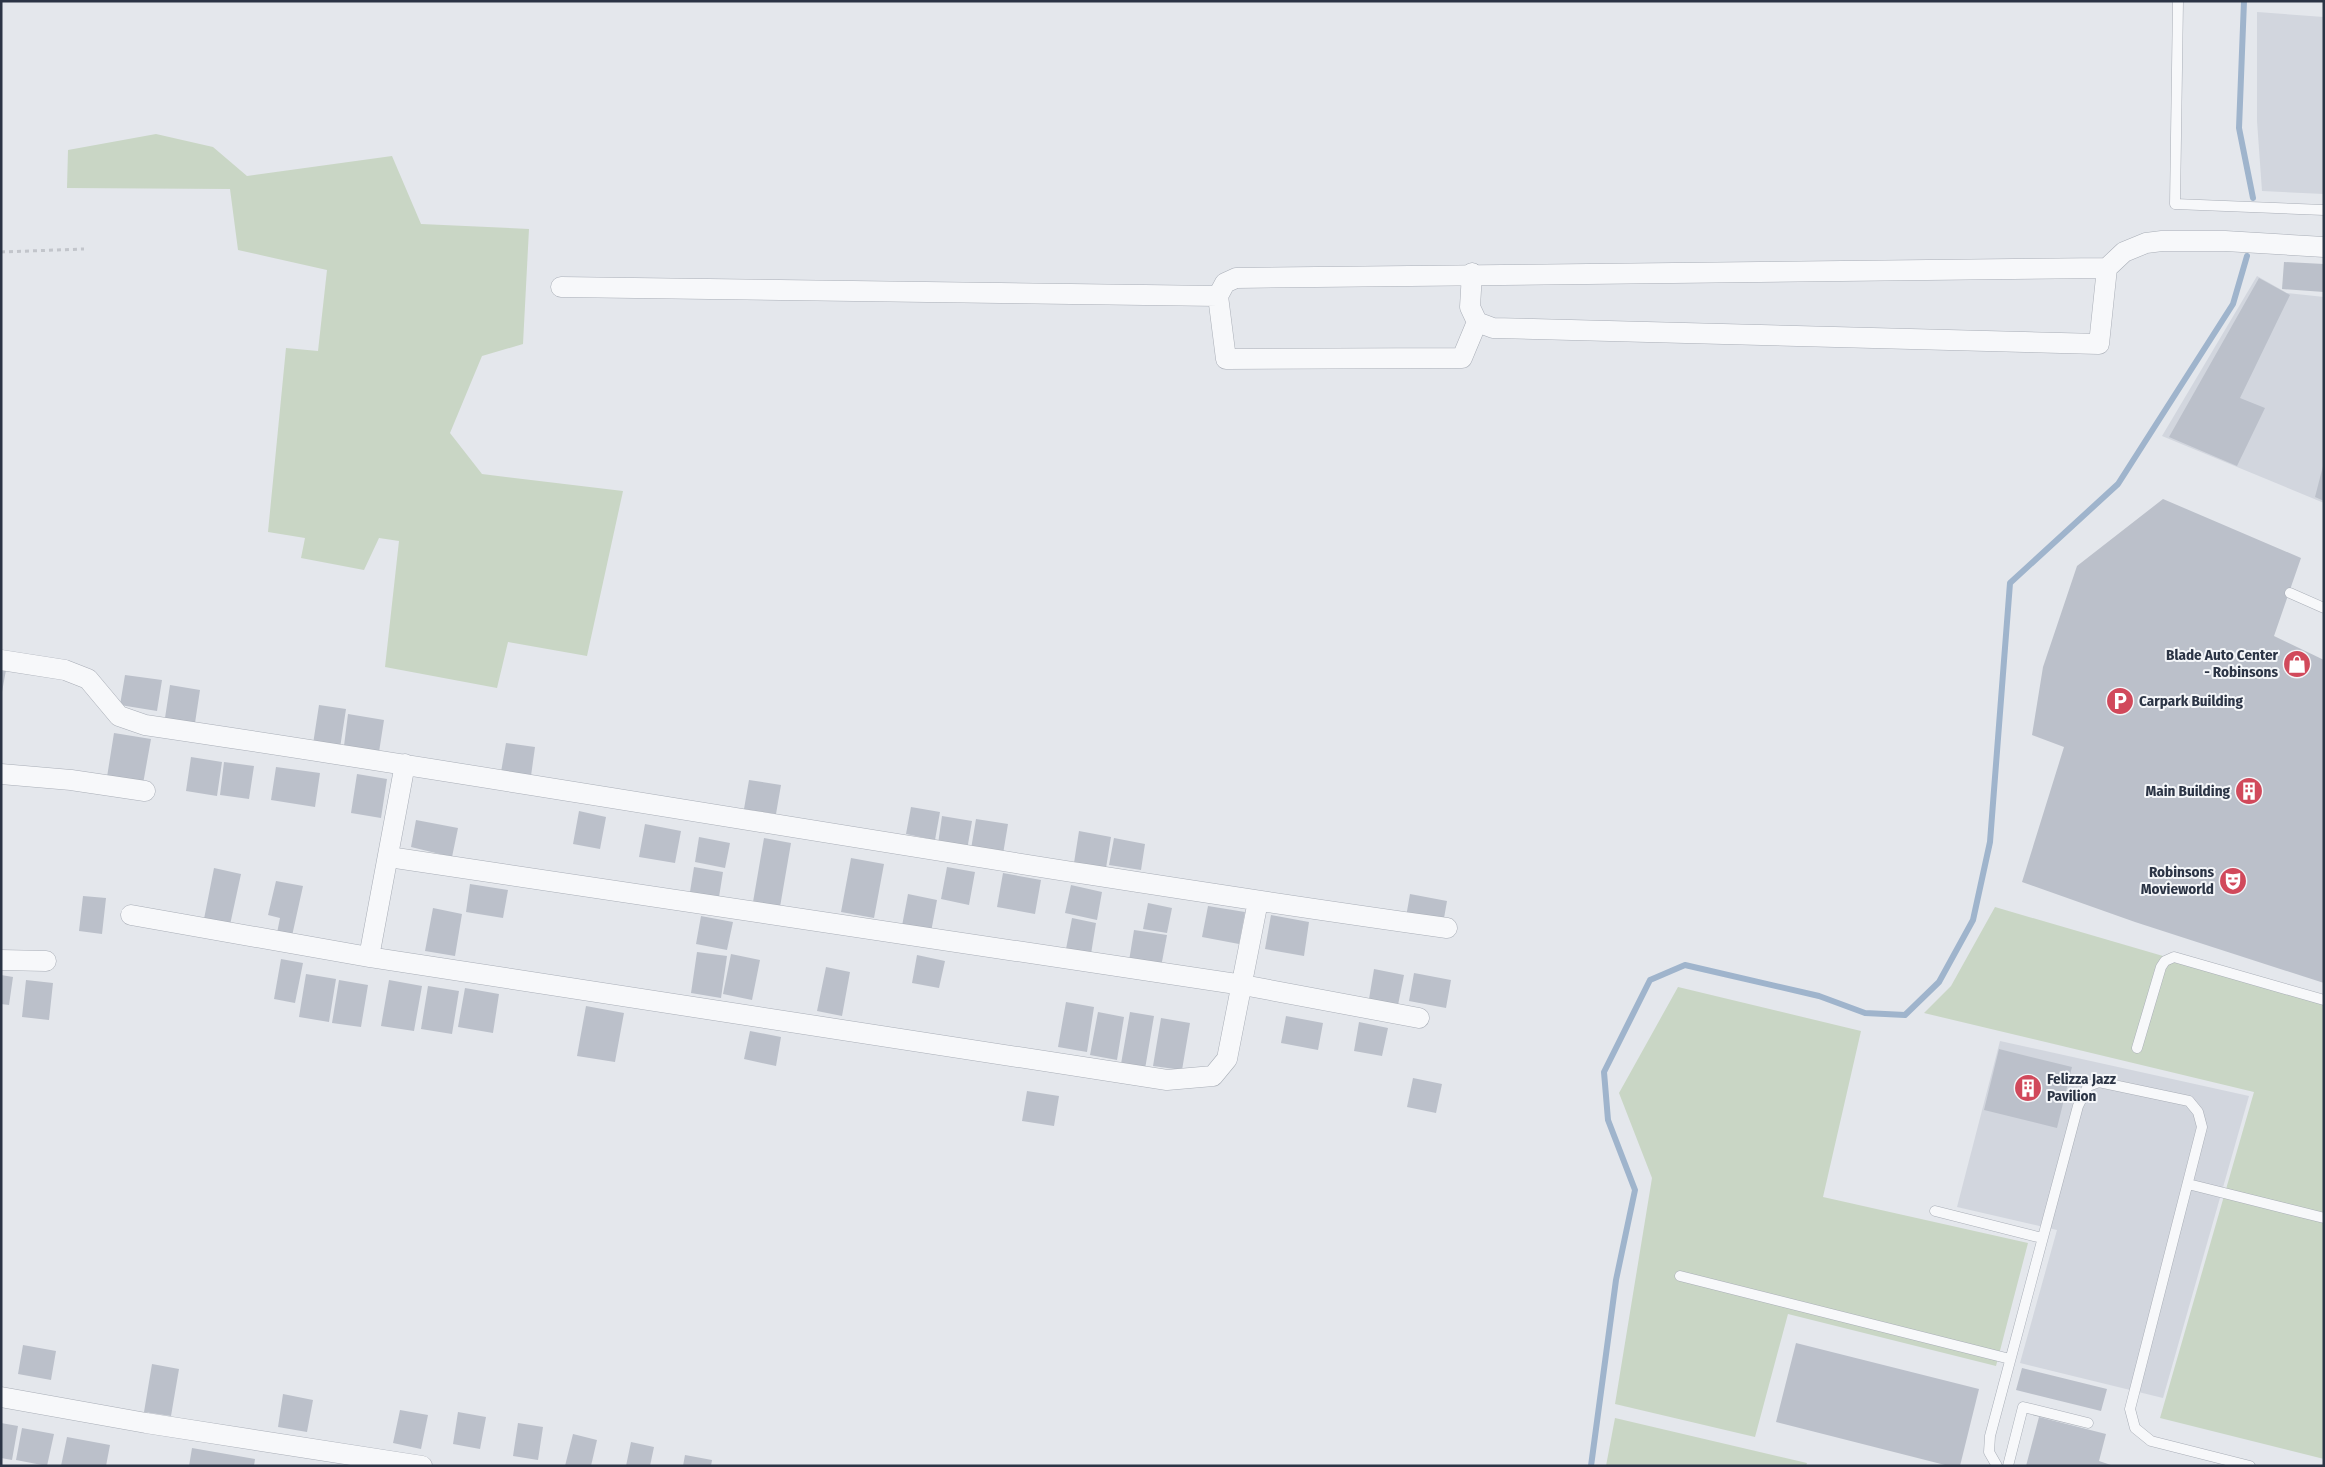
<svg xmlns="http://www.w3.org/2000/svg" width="2325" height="1467" viewBox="0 0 2325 1467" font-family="'Fira Sans Condensed',sans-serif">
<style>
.built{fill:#d2d6de}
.green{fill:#c9d6c5}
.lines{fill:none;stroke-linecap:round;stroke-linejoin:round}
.stream{stroke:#9fb4cc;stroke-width:6}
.building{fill:#bbc0ca}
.service-casing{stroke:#a9aeb7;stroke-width:11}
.minor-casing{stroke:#a9aeb7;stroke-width:21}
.path{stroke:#c2c5cb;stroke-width:3;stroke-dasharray:4 4;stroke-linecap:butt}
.service{stroke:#f7f8fa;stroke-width:10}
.minor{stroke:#f7f8fa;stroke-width:20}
.labels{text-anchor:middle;stroke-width:4;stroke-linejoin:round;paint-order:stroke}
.poi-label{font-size:15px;font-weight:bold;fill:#2b3445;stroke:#f4f6f9;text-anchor:end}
</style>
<rect width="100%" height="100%" fill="#e4e7ec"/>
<path class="built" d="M2257,12L2324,17V194L2262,191L2257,121Z
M2257,276L2287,293L2324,297V503L2162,436Z
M2000,1041L2249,1096L2163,1398L2020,1363L2057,1230L1957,1207Z"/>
<path class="green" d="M156,134L213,147L247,176L392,156L421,224L529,229L523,344L482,356L450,433L482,474L623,491L587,656L508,642L497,688L385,667L399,541L379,538L364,570L301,558L305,538L268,532L286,348L318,351L327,270L238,250L230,189L67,188L68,150Z
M1995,907L2324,1003V1459L2160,1418L2254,1092L1924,1013L1951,986Z
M1678,987L1861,1031L1823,1197L2028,1243L1996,1366L1788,1314L1755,1437L1615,1404L1652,1178L1619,1093Z
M1615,1418L1807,1463L1806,1466H1606Z"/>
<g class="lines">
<path class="stream" d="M2244,1L2239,128L2253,198
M1591,1466L1616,1280L1635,1190L1608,1120L1604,1072L1650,980L1685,965L1819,996L1865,1013L1905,1015L1939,982L1973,920L1990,842L2010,583L2118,484L2233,304L2247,256"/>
</g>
<path class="building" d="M2284,262L2324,264V292L2282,289Z
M2259,278L2290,295L2240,398L2265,408L2237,466L2169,437Z
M2323,466H2324V501L2315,497Z
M2163,499L2301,558L2274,636L2324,660V983L2135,922L2022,882L2064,747L2032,735L2043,667L2077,566Z
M1,669L6,670L2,692H1Z
M125,675L162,680L157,711L120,705Z
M170,685L200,690L195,723L165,718Z
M319,705L346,709L340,748L313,744Z
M348,714L384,720L379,752L344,746Z
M114,733L151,739L143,784L107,777Z
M506,743L535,747L531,776L501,772Z
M191,757L222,762L217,796L186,791Z
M224,762L254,766L249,799L220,795Z
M276,767L320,773L315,807L271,800Z
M357,774L387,779L381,818L351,813Z
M749,780L781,785L776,814L744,809Z
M911,807L940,812L935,840L906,834Z
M579,811L606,817L600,849L573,844Z
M942,816L972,821L967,850L938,844Z
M976,819L1008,824L1003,854L971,849Z
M416,820L458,828L452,857L411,847Z
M645,824L681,831L675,863L639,857Z
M1079,831L1111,837L1106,868L1074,863Z
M699,837L730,843L725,868L695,862Z
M764,838L791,843L780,907L753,902Z
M1114,838L1145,844L1141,870L1109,865Z
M851,858L884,864L874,918L841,912Z
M694,867L723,872L719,897L690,892Z
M947,867L975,872L969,905L941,899Z
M214,868L241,874L230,925L204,919Z
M1003,873L1041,880L1035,914L997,907Z
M276,881L303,886L292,936L277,933L280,918L268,915Z
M470,884L508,890L503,918L466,912Z
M1071,885L1102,892L1097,920L1065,913Z
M908,894L937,900L931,932L902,926Z
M1410,894L1447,901L1443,924L1406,917Z
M83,896L106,898L102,934L79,931Z
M1148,903L1172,908L1167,933L1143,929Z
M1208,906L1245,912L1239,944L1202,937Z
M433,908L462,914L455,956L425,951Z
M1271,915L1309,922L1304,956L1265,949Z
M701,916L733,922L727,950L696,944Z
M1072,918L1096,923L1091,954L1066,949Z
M1134,930L1167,935L1161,967L1129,961Z
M697,952L727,956L721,998L691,993Z
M731,954L760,960L752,1000L723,994Z
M917,955L945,961L939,988L912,983Z
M281,959L303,963L295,1003L274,999Z
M826,967L850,972L842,1016L817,1011Z
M1374,969L1404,975L1398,1005L1369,999Z
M1414,973L1451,980L1446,1008L1409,1001Z
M306,974L336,979L329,1022L299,1017Z
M1,975L13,977L9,1005L1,1004Z
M26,980L53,983L49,1020L22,1017Z
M339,980L368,985L361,1027L332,1023Z
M389,980L422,986L414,1031L381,1026Z
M428,986L459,991L452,1034L421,1029Z
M465,988L499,994L493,1033L458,1027Z
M1066,1002L1094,1007L1087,1052L1058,1047Z
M586,1006L624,1013L615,1062L577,1056Z
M1098,1012L1124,1017L1117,1060L1090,1055Z
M1130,1012L1154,1016L1145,1069L1121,1064Z
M1286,1016L1323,1023L1318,1050L1281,1043Z
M1161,1018L1190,1023L1182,1070L1153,1066Z
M1359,1022L1388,1028L1382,1056L1354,1051Z
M750,1031L781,1037L776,1066L744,1059Z
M1999,1049L2072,1067L2057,1128L1984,1110Z
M1413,1078L1442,1084L1436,1113L1407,1107Z
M1027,1091L1059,1096L1054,1126L1022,1121Z
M1796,1343L1979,1389L1960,1466H1949L1776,1422Z
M23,1345L56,1351L51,1380L18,1374Z
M152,1364L179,1369L171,1416L144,1412Z
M2022,1368L2107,1389L2101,1411L2016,1390Z
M283,1394L313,1400L307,1432L278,1427Z
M400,1410L428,1415L421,1449L393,1443Z
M458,1412L486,1417L480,1449L453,1444Z
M2039,1417L2106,1434L2099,1461L2114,1466H2026Z
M1,1423L18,1426L12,1460L1,1458Z
M518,1423L543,1427L538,1460L513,1456Z
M22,1428L54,1434L47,1466L16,1460Z
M573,1434L597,1440L591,1466H565Z
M67,1437L110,1445L106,1466H61Z
M631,1442L654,1447L650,1466H626Z
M192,1448L255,1459L254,1466H189Z
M685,1455L712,1460L711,1466H683Z"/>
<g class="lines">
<g class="service-casing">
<path id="service" d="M2178,1L2175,204L2324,210
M2290,593L2324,608
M2137,1048L2161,967L2165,961L2174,957L2324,1000
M2188,1184L2324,1218
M1935,1211L2042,1238
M1680,1276L2010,1359
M1997,1466L1989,1452L1990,1436L2078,1106L2088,1086L2099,1082L2189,1101L2198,1112L2202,1127L2130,1409L2135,1428L2151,1441L2250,1466
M2008,1466L2023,1407L2088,1423"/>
</g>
<g class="minor-casing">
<path id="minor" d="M1472,273L1470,307L1477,322L1493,328L2099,344L2107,268L2124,252L2146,243L2162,241H2225L2324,247
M561,287L1218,296L1225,283L1236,278L2107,268
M1218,296L1226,359L1462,358L1477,322
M1,660L65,670L88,679L119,716L145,725C579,789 1012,867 1447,928
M1,774L71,780L145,791
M389,857L1243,985L1419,1018
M131,915L369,957L1167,1080L1213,1076L1227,1059L1258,901
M369,957L405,764
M1,960L46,961
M1,1397L146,1423L422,1466"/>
</g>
<path class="path" d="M1,252L84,249"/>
<use href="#service" class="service"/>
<use href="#minor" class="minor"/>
</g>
<defs>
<g id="shop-disc" transform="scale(1.4375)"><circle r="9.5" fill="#d1495b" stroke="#f4f6f9"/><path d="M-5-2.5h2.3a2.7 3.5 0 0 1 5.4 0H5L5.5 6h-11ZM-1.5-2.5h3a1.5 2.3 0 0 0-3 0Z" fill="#fff"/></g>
<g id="parking-disc" transform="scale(1.4375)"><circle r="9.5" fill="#d1495b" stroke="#f4f6f9"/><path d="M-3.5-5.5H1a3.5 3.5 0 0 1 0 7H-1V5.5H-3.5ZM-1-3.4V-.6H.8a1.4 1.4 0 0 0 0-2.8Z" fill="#fff"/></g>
<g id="building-disc" transform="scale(1.4375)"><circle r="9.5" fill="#d1495b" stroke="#f4f6f9"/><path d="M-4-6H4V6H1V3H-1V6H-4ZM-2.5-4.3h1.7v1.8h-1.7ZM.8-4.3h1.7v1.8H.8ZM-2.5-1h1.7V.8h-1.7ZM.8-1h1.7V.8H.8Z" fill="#fff"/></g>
<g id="theatre-disc" transform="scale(1.4375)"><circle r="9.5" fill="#d1495b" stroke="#f4f6f9"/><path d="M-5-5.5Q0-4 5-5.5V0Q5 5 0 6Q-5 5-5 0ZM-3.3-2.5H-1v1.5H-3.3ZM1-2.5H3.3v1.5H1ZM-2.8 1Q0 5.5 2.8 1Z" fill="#fff"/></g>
</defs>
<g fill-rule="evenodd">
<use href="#shop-disc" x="2297" y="664"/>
<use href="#parking-disc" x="2120" y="701"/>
<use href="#building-disc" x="2249" y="791"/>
<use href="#theatre-disc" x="2233" y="881"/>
<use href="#building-disc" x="2028" y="1088"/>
</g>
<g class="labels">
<g class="poi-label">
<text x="2278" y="660">Blade Auto Center<tspan x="2278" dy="17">- Robinsons</tspan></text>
<text x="2139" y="706" text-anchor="start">Carpark Building</text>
<text x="2230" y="796">Main Building</text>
<text x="2214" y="877">Robinsons<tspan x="2214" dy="17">Movieworld</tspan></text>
<text x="2047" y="1084" text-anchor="start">Felizza Jazz<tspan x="2047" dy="17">Pavilion</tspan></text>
</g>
</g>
<rect width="2325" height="1467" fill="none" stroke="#2b3445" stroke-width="5"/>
</svg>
